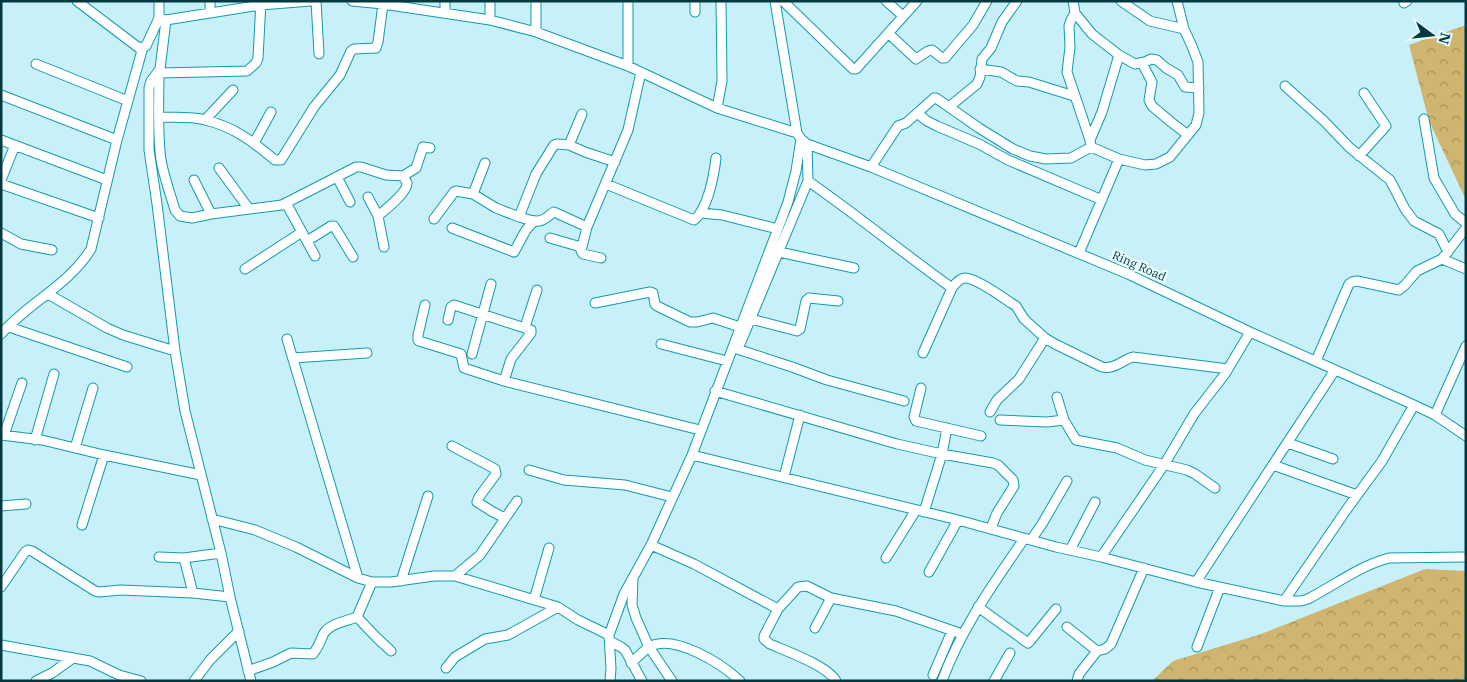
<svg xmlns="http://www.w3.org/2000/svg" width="1467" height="682" viewBox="0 0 1467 682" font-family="'IBM Plex Serif',serif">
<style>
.forest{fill:url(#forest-crowns)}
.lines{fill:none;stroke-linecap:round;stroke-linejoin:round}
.minor-casing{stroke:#119bad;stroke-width:11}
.minor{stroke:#fff;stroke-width:9}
.labels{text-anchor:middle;stroke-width:5;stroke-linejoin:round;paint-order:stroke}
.street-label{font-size:12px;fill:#023940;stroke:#e6f9fd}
</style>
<defs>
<pattern id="forest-crowns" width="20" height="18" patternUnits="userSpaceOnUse" patternTransform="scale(1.25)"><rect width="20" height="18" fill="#cfb56f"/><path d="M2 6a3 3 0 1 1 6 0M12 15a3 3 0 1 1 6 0" fill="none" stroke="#a6945d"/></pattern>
</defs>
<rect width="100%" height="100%" fill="#c8f0f8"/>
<path class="forest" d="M1466,25V200L1429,121L1409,45Z
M1425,569L1466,571V681H1152L1173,661L1261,634Z"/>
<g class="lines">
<g class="minor-casing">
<path id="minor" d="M77,1L139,48L146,46L159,18V1
M316,1L319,54
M352,1L383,4L490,20L536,32L628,66L717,108L797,133
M445,1V13
M775,1L797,133L801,139L807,144L871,167L1128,274L1250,332L1414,405L1435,415L1466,436
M783,1L853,69H856L917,1
M886,1L903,16
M1073,1L1075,13L1071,20L1069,26L1070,47L1067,72L1090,140L1091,147
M1121,1L1150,21L1184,29
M1404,3L1407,1
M695,12V1
M210,13V1
M1075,13L1092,34L1119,55L1135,64L1145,62L1151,59L1157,60L1166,68L1178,75L1185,87L1199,88
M159,18L166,20L261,5L311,1
M166,20L160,69L151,81L149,88V150L157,204L175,351L185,411L221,553L230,597L251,681
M490,20V1
M536,32V1
M888,33L916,59L928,51L932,50L942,58H945L973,25L987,1
M1142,63L1152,82L1149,100L1152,106L1171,122L1188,135
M36,64L128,101
M628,66V1
M980,69L1001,72L1017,81L1029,82L1074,96
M159,70C159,100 157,131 161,160C164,177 170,193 175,210L180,216L192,218L211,214L282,205L356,167H361L386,175L403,176L416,168L423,147L430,148
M159,73L247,71L256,63L258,58L261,1
M1285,86L1324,121L1350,148L1390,180L1405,209L1414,221L1439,234L1448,252
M1,95L117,140
M949,107L977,84L980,77L982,59L991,48L1002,22L1017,1
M717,108L722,81L721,1
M917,113L927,121L937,126L979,144L1008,160L1102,200
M582,114L569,145L585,152L615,162
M159,117C174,118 191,116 205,120C235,127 253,142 275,160H281L314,107L340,75L351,51L354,49L376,48L378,42L383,4
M1424,119L1434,178L1455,214L1466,223
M205,120L233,90
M1,140L107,180
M1090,140L1102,112L1119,55
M254,143L271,112
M807,144L808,181C857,215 903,253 952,288C955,284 960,278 965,278C976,278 1001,296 1011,303L1016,306L1024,319L1045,338L1055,344L1102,367C1114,370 1122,360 1133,357L1228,369
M1359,156L1386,126L1364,93
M871,167L898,126L906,123L934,98H936L979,128L1013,149L1030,156L1046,159L1071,158L1091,147L1119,159
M219,168L249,209
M337,177L350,202
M1,180L15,145
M194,180L211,214
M1,184L99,218
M606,184L694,220C708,209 714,175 716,158
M473,194L485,163
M368,197L378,216
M286,203L315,256
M701,213L722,215L778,229
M519,217C527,219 537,224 544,219C549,217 549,214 554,212L587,227
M434,219L454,192L456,191L473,194L496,208L519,217L536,174L554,145L557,144L569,145
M452,228L514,252L526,230L534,221
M1,233L21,244L52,250
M550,238L581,247
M307,241L331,226H334L353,257
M384,247L378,216C385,210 408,192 407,183C407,182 403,177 403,176
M779,252L854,268
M1079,253L1119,159L1145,165L1156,164L1170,157L1196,125L1199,113L1198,62L1191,44L1184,29L1177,1
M601,258L583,254L581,251L587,227L628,130L641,72
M1442,259L1466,269
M245,269L302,232
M48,294L107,328L123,335L175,351
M595,303L650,292L653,293L655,304L657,306L690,322H697L713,318L740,327
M425,305L418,335V340L419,341L461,354L464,368L504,381
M751,319L797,331L800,329L806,301L809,298L838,301
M448,320L451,307L454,305L531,330V333L511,359L504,381L700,430
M9,327L127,367
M525,327L537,290
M1,334C28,303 69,285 91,249L117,140L143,47
M287,339L358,578
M661,344L727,361
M734,348L792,367L827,380L904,401
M738,349L808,181
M923,353L952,288
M472,354L491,284
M293,358L367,353
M1316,361L1349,284L1352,282L1357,281L1399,290L1405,285L1417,271L1442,259L1466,228
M921,388L914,417L916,421L981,436
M715,391L897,444L942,454L993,463L998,465L1013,480L1014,486L997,513L991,528
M1057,397L1064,420
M990,412L997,400L1019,379L1045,338
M1435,415L1466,346
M1000,420L1047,422L1064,420L1076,440L1117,448L1145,460L1187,470L1195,474L1215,488
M1,435L42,440L104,455L201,475
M4,435L22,383
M35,440L54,374
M1288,443L1333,459
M452,446L495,469L496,474L479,497L477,502L493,512L505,518
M75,448L93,388
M692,455L958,520L1056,547L1101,557L1164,465L1194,414L1225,374L1250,332
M1273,465L1357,495
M529,470L564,480L625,485L672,497
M784,477L800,415
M1,506L26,504
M924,512L942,454L947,428
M212,519L255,530L296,547L358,578L372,582H391L434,576H455L558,607L578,620L609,635
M82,525L104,455
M1031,540L1042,524L1067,481
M651,545L694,564L778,609
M1070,550L1095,502
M159,557L184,558L221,553
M1101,557L1196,582L1284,601L1347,509L1382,461L1414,405
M184,558L193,593
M886,558L916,510
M929,572L958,520
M455,576L480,555L517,501
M633,579L632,605L636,618L649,647L672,681
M401,581L428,496
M372,582L357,617L376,637L391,651
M1196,582L1335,370
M1,587L25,552L28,550L32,551L95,591L99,592L121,590L193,593L230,597
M534,600L549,548
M1284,601H1301L1308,599C1335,585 1359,566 1389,558L1466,557
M978,607L1028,643L1030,641L1056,609
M1067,627L1097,651L1079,674L1077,681
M815,628L831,598
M610,641L621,647L625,650L642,681
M1,645L90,661L119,675L141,681
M1197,647L1220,587
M1097,651L1105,649L1111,644L1144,568
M631,663C637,658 643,651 649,647C674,633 722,664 740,681
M446,668L455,657L485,639L508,635L558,607
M248,671L273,662L291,653L313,654L315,651C319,646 321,639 324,633C331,623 347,621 357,617
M933,675L952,631
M36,681L52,673L73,658
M194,681L210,660L239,631
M610,681L611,669L609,635L624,594L651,545L692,455L788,202L796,171L801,139
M836,681C828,666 786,651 770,644L764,639V636L778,609L798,587L807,586L831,598L896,611L962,634
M942,681C961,629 993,584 1024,539
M994,681L1010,653"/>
</g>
<use href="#minor" class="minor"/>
</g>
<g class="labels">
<g class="street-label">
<text transform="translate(1139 266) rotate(24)" y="4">Ring Road</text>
</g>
</g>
<rect width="1467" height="682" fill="none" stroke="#023940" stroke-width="5"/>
<g transform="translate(1432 35) rotate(105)" stroke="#e6f9fd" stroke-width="4" paint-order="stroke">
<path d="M0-4L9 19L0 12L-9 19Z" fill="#023940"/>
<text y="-8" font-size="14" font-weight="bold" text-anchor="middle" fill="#023940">N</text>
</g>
</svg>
